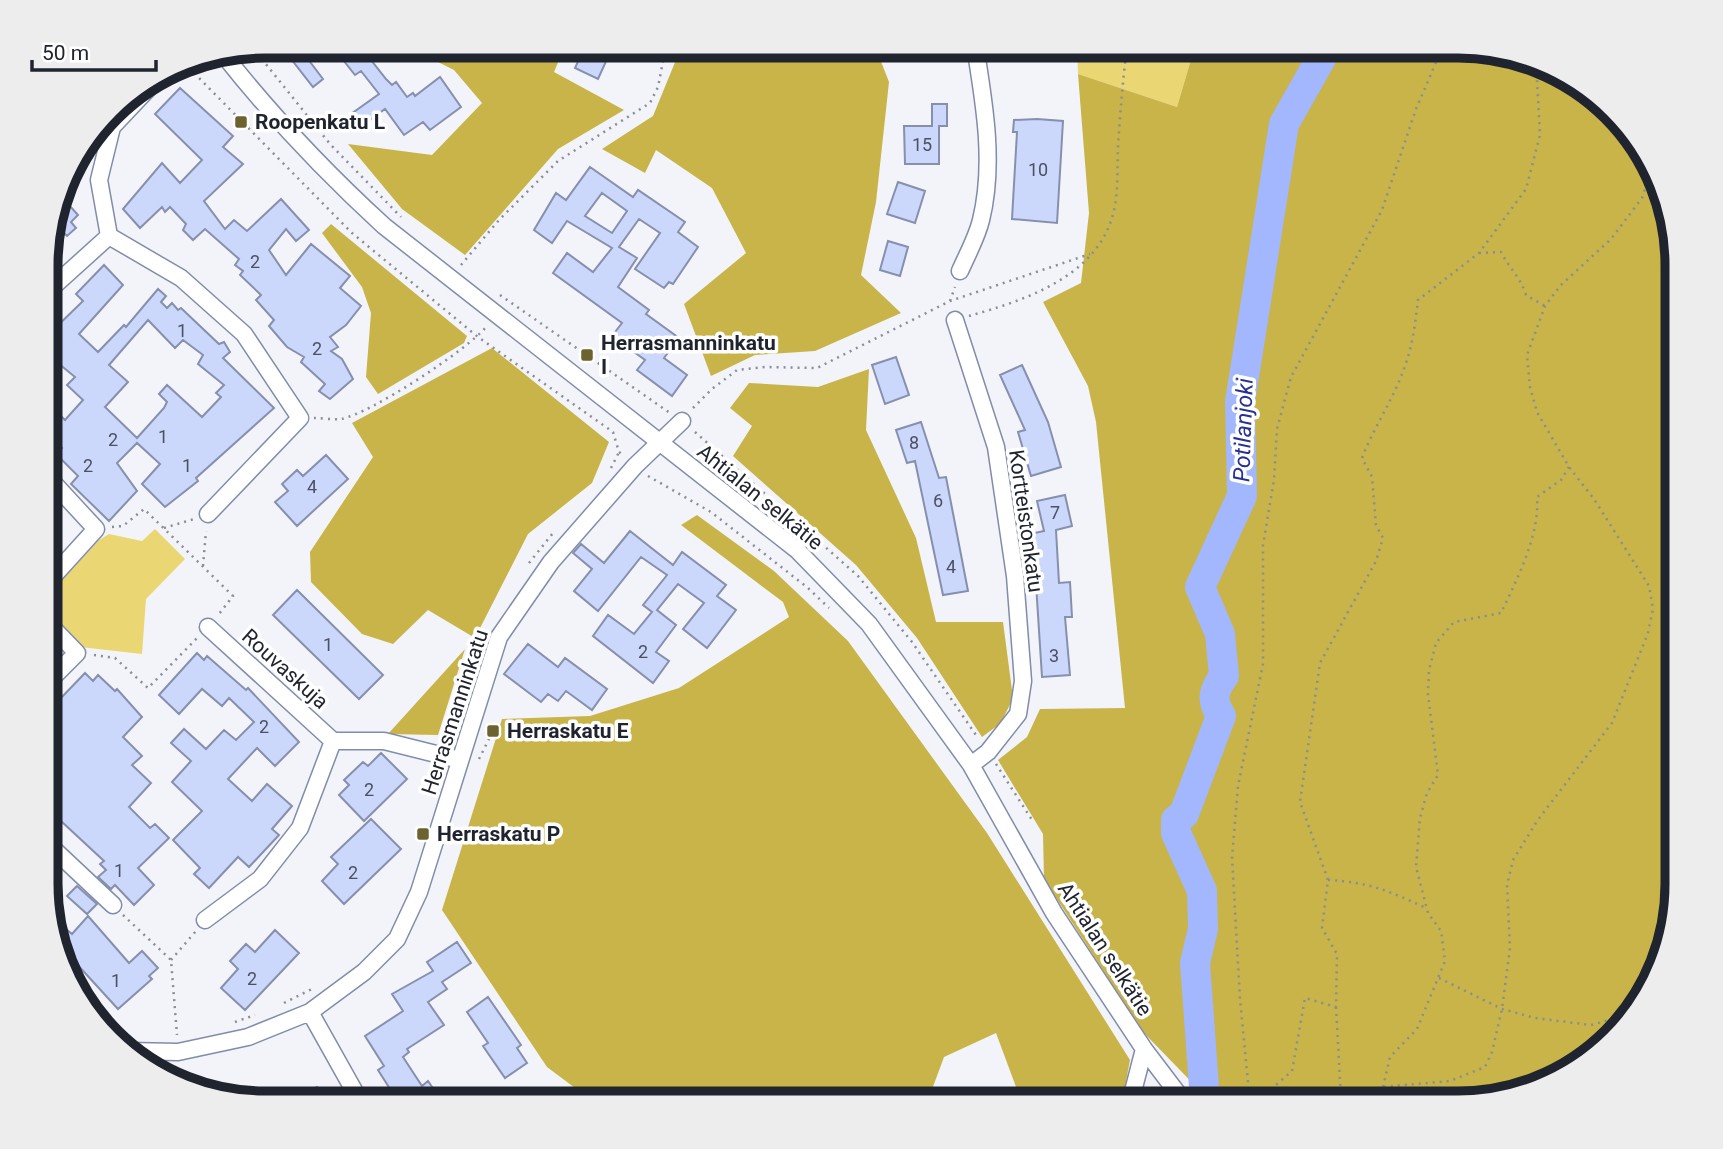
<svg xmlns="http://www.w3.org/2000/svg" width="1723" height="1149" viewBox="0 0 1723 1149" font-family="Roboto,sans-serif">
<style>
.built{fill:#e2e8f7}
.green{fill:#ead774}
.forest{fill:#c8b448}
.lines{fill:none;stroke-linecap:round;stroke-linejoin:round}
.river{stroke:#a2b7fd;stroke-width:30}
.building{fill:#cbd7fb;stroke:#8690ad;stroke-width:2;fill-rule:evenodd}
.minor-casing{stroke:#828ca9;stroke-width:19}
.path{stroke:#8a8d96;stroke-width:2.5;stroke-dasharray:2 5;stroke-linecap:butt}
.minor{stroke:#fff;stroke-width:16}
.poi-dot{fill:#6c622f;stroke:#fff;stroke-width:2.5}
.labels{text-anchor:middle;stroke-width:7;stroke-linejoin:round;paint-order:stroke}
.number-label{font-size:18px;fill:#4b5162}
.poi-label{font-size:21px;font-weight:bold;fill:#20242f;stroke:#fff;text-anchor:start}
.street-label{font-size:21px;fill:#20242f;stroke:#fff}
.water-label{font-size:23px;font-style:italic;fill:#263193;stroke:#fff}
.rim{fill:none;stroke:#20242f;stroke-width:9}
</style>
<rect width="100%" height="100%" fill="#f2f4fa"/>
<path class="built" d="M102,123L85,175L72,162Z"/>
<path class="green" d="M1077,46H1195L1177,107L1078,74Z
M155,529L185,559L146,599L142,654L80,647L47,611V596L99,540L109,534L142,541Z"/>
<path class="forest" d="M406,46H565L554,72L624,110L558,149L465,255L402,209L348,144L432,155L482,103L454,70Z
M678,46H875L889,82L876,202L861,275L901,313L815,351L755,355L711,376L684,304L746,253L712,188L656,150L645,173L602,149L653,116L678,55Z
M1195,46H1459L1529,57L1581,83L1648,155L1677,251V898L1640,1007L1568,1074L1472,1103H1212L1143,1032L1044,879L1043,834L998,760L1027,737L1040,709L1125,708L1096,422L1088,386L1043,302L1081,283L1089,213L1078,74L1177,107Z
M331,224L467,336L464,343L378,394L366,377L371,313L362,287L322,233Z
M492,348L609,442L592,483L528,534L475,638L428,610L393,644L362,634L311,582L310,552L373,457L352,423Z
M869,369L866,430L916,538L936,622H1003L1013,698L1001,723L982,737L917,638L856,565L733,456L752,426L730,408L749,383L818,387Z
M697,515L774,571L848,641L987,833L1130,1060L1122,1103H1022L996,1033L944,1057L927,1103H595L547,1067L442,910L502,719L590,716L679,688L789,617L783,602L681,525Z
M465,649L438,735L388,734Z"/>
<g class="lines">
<path class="river" d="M1204,1087L1195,963L1203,929L1202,891L1176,833V820L1184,814L1221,716C1211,700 1213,691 1224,676L1220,634L1200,587L1242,496L1240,402L1284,124L1328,46"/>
</g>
<path class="building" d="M281,46H298L323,79L313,87Z
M332,46H360L386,79L392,85L396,82L407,97L413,93L415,96L440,77L461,107L430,130L423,122L404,135L385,109L359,128L351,114L379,94L361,71L355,75Z
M585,46H613L598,79L575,68Z
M180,88L233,136L223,147L243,164L204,201L225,229L234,220L247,231L281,199L309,230L296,241L286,229L269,250L286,275L311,244L350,276L340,288L361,306L346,325L330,337L338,347L331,351L342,359L353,379L330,399L319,391L325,384L301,362L304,357L287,347L269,326L274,320L256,300L261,295L240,275L243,271L235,265L239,259L205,229L193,240L183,230L186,224L170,207L165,212L162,207L140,228L123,209L162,163L180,183L202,160L155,114Z
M932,104H947V126H939V164H905L904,126H932Z
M1037,119L1063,121L1057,223L1012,219L1017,132H1013L1014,120Z
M590,167L633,197L638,190L685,222L678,232L698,247L673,284L669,282L664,288L635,269L660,233L639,219L619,247L637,258L618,287L649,310L646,314L679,338L664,358L687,375L672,396L637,370L645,360L612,336L622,323L553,273L567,253L593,272L612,248L567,221L552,243L534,230L556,193L566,200ZM602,193L627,211L612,233L585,216Z
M898,182L925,191L915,223L887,214Z
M60,195L78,215L71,222L76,228L67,236L62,231L47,244Z
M888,241L908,247L900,276L880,270Z
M104,265L123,285L79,334L98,352L124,325L126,327L158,289L166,296L161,302L167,308L172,303L178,310L181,308L219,344L224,342L230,352L223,358L274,408L196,478L198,481L165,507L142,484L160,464L137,443L117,463L137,491L109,521L71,484L78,476L56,454L62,448L47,433V426L59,414L65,420L83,400L67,385L75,377L47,354V336L83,301L76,294ZM148,320L175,348L183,340L203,355L198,364L224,385L216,393L221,397L202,417L167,385L159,394L167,402L164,408L137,438L105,407L128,382L109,365Z
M896,357L909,395L885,404L872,365Z
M1022,365L1048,422L1061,467L1031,476L1018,432L1025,430L1000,375Z
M921,422L939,478L946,477L968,591L943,595L915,461L907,463L896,430Z
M326,455L348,479L297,526L275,502L288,491L282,484L297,470L303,476Z
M1065,495L1072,526L1056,530L1059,583L1070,582L1072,617H1065L1070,675L1042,677L1034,553L1030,534L1044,531L1037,501Z
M630,531L673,565L682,552L726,585L717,596L736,610L707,648L683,629L704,603L678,584L657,610L676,625L656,652L669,661L653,683L593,636L608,615L634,634L652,612L643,605L667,575L641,557L598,611L574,591L592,569L573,553L581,544L604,563Z
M297,590L383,675L359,699L273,615Z
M528,644L558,667L565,658L607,689L592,710L566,691L558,701L548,694L541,702L504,674Z
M197,653L204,660L207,656L246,690L248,688L299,742L275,766L257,748L228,779L252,801L267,784L292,806L272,829L279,835L249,867L238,857L209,888L194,874L200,868L173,840L202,811L172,782L191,761L171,743L184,729L206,749L224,730L236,740L254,722L229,698L222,706L202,689L179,714L159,695Z
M85,673L93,681L98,675L115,691L117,689L142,717L123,737L142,756L132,765L151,783L129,807L150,828L155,824L169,838L138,868L154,885L134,905L115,885L111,889L98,877L106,870L100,864L104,861L47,808V693L52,692L60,699Z
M381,753L407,779L364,821L339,795L349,785L344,780L363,762L368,766Z
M371,819L401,849L344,904L322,881L338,864L331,857Z
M77,886L97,904L87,914L67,896Z
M88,916L129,963L142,951L158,968L149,976L152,979L118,1009L64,950L61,953L49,918L64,932L66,929L72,934Z
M275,930L299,953L245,1010L221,988L238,969L230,961L246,944L255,952Z
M457,942L471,963L442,982L447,989L428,1002L444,1025L407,1049L409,1052L403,1057L422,1086L428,1081L443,1103H412L408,1099L399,1103L378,1070L384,1066L365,1036L403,1011L392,994L433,971L427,962Z
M488,997L521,1045L517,1048L527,1063L505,1078L483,1046L488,1043L467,1012Z
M317,1087L324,1103H280Z"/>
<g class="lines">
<g class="minor-casing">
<path id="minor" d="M223,54C272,116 325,172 384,226L797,550L869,624L971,765L1054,913L1144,1049L1185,1103
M109,236L181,278L244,334L300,418L208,514
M109,236L99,180L112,127L163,73
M960,271C967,255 977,237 981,220C995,163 984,102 975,46
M47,292L109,236
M955,320L996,447L1015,576L1023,681L1018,714L988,752L971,765
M47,476L96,529L47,583
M47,622L77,653L47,683
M208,627L333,741
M333,741H384L460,760
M47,843L113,905
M205,920L260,879L300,828L333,741
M310,1012L361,1103
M128,1051L178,1052L248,1037L310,1012L364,972L397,939L419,892L499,637L551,562L635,466L682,421
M1130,1103L1144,1049"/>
</g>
<path class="path" d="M253,48L330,144L401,217
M187,61L200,79L352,233L478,337L613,432L619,452L624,456
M1479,253L1501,252C1509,268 1521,278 1526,295L1545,306
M461,265L499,220L558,161L650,103L658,87L666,46
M500,295L670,413
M950,301L955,287
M969,316C1022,301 1091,279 1111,221C1119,198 1117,171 1118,147C1120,113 1123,79 1127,46
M693,408L712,389L737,370L765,367L817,368L950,301L1090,254
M314,418C322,418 333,420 341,419C370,414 467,350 486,327
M695,432L858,576L912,642L978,738
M611,468L619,452
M648,476L711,512L808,588L829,608
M112,527L123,526L144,509L233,596L219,614
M164,528L194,519
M529,563L553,533
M203,566L206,531
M94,655L115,658L148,688L198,637
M448,741L454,720
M479,759L493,731
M996,764L1032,820
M1328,880C1369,882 1389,891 1426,908
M123,915L171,960L177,1035
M171,960L196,931
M1439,978L1502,1009L1535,1018L1591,1025L1632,1014
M284,1003L312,989
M1336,1007L1341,1098
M235,1022L255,1015
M1383,1087L1390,1057L1417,1029L1445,961L1441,931L1428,913L1416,867L1420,818L1427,793L1438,775L1428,694L1429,670L1436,643L1454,622L1501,613C1517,579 1540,535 1537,497L1561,480L1569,467
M1250,1103L1240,999L1232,858L1238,786L1263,664V545L1274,480L1277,429L1291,377L1382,210L1416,109L1443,46
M1255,1103L1292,1071L1305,998L1336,1007L1337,954L1322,928L1328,880L1300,802L1320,663L1376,561L1383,538L1376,525L1372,477L1362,458C1373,429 1391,403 1402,374C1412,350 1415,326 1418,300L1479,253L1526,189L1540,135L1536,61
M1323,1103L1382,1087L1450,1081L1485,1067L1492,1052L1502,1009L1510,948L1507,885L1513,860L1537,821L1612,723L1648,633L1653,609L1649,586L1594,499L1569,467L1537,412L1530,387L1527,355L1545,306L1561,285L1611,239L1642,198L1652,168"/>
<use href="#minor" class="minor"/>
</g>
<g class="poi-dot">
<rect x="234" y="115" width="14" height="14" rx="3.5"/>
<rect x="580" y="348" width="14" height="14" rx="3.5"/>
<rect x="486" y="724" width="14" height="14" rx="3.5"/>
<rect x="416" y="827" width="14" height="14" rx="3.5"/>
</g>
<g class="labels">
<g class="number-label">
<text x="922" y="151">15</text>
<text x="1038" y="176">10</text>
<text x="255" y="268">2</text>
<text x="182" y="337">1</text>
<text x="317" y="355">2</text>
<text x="163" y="443">1</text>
<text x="113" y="446">2</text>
<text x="914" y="449">8</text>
<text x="88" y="472">2</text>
<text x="187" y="472">1</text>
<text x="312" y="493">4</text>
<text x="938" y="507">6</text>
<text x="1055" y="519">7</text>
<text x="951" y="573">4</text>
<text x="328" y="651">1</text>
<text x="643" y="658">2</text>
<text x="1054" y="662">3</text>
<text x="264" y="733">2</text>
<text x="369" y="796">2</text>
<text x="119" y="877">1</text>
<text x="353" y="879">2</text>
<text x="252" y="985">2</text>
<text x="116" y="987">1</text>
</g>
<g class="poi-label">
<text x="255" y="129">Roopenkatu L</text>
<text x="601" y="350">Herrasmanninkatu<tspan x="601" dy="24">I</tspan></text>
<text x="507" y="738">Herraskatu E</text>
<text x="437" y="841">Herraskatu P</text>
</g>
<g class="street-label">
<text transform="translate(760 497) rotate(39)" y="7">Ahtialan selkätie</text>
<text transform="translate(1026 521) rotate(82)" y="7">Kortteistonkatu</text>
<text transform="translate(285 669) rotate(42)" y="7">Rouvaskuja</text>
<text transform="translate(455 712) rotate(-72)" y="7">Herrasmanninkatu</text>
<text transform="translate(1105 949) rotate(57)" y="7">Ahtialan selkätie</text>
</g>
<g class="water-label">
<text transform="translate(1243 430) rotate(-88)" y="8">Potilanjoki</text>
</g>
</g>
<path d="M0 0H1723V1149H0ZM265 58H1458A207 207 0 0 1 1665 265V884A207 207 0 0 1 1458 1091H265A207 207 0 0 1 58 884V265A207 207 0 0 1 265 58Z" fill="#ededee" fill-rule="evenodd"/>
<path class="rim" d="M265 58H1458A207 207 0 0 1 1665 265V884A207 207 0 0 1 1458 1091H265A207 207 0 0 1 58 884V265A207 207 0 0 1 265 58Z"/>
<path d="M32 60v10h124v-10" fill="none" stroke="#20242f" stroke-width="3.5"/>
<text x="42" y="60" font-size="21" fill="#20242f" stroke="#ffffff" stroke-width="5" paint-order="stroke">50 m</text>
</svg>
